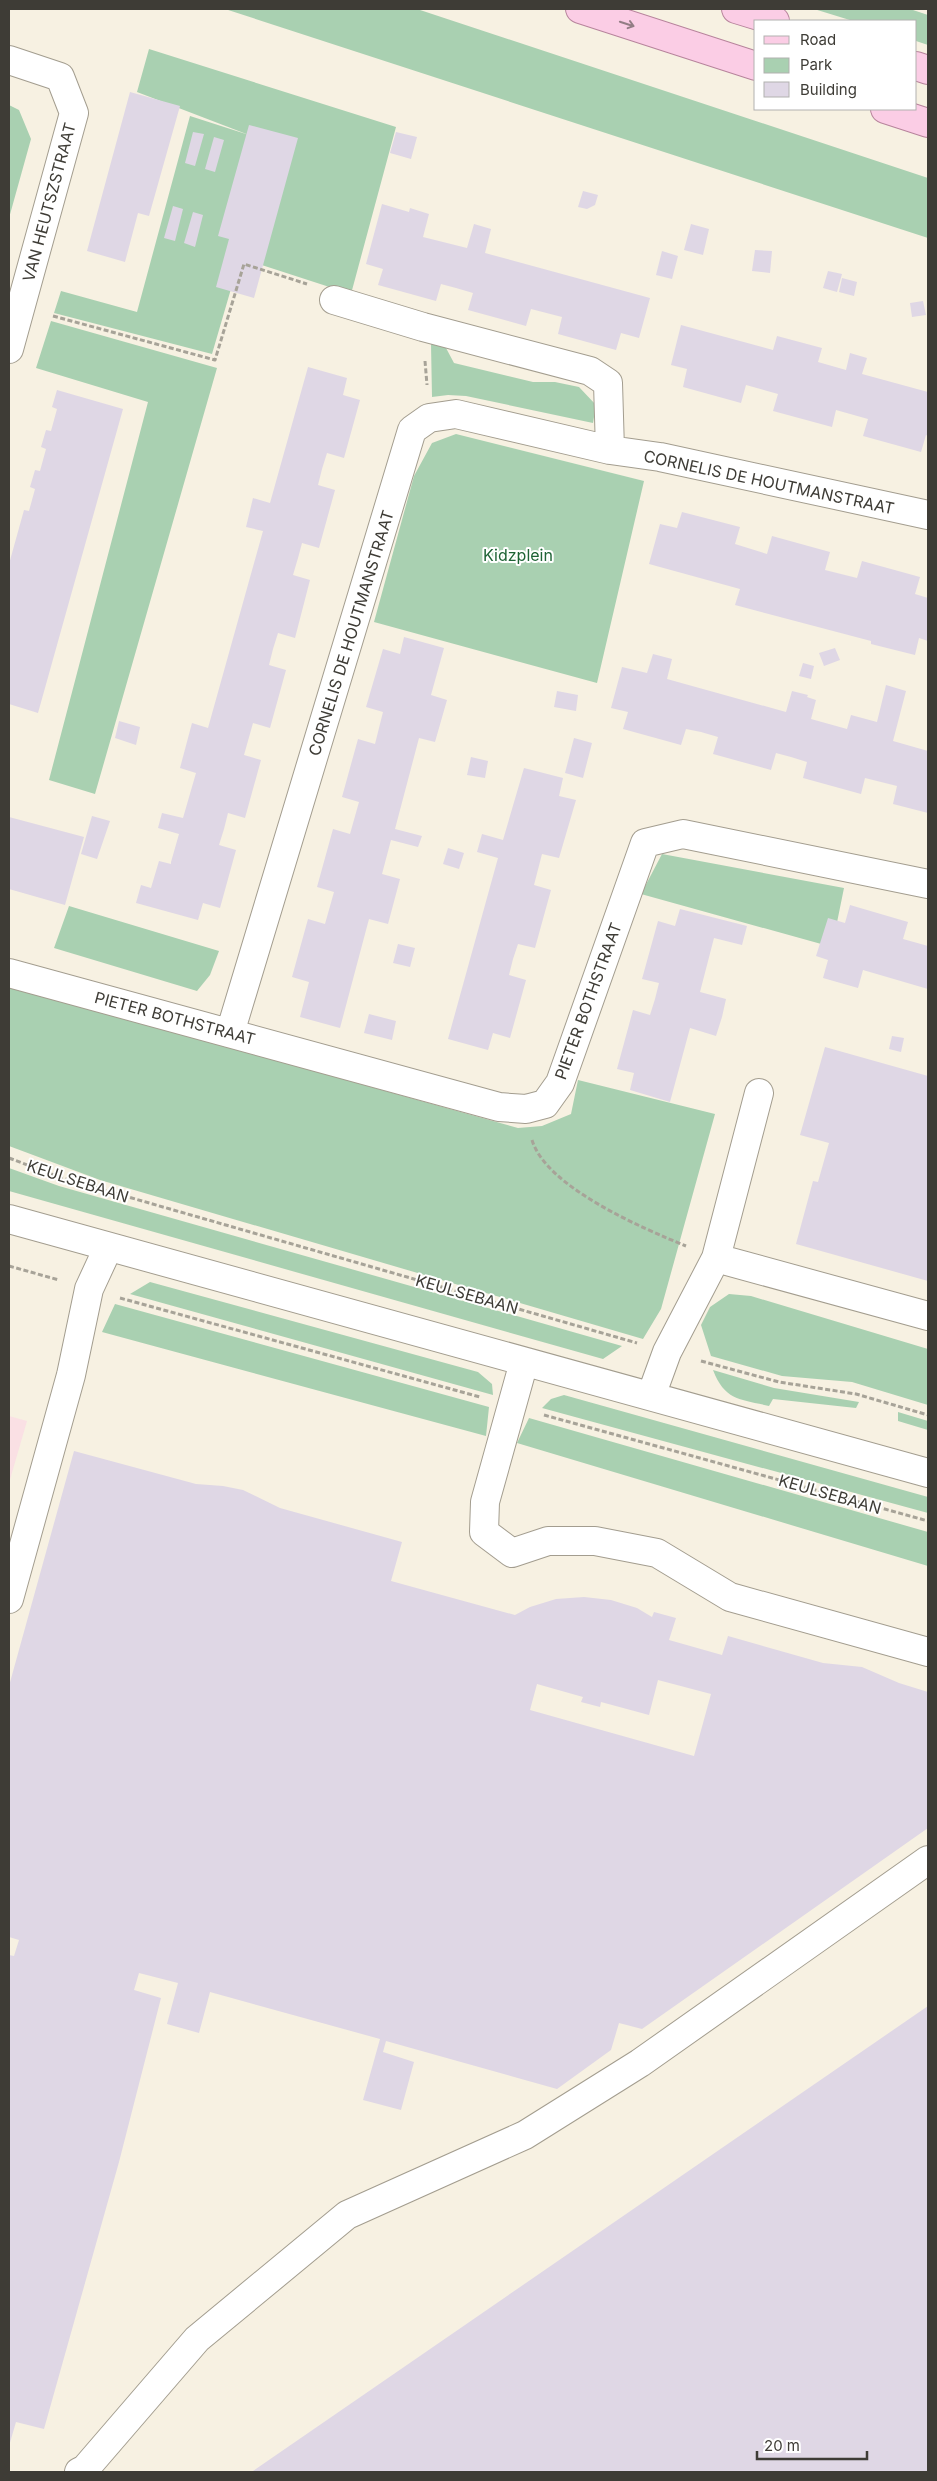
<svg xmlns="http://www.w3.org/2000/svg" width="937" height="2481" viewBox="0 0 937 2481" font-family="Inter,sans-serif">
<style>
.education{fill:#fae0e4}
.green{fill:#a9d0b1}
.building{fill:#dfd7e5;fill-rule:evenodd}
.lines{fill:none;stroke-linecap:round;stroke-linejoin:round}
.minor-casing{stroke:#a39d8f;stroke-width:30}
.major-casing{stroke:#b7849c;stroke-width:30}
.path{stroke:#a7a398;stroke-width:3;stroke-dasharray:5 2.5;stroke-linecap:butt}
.minor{stroke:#fff;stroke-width:28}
.major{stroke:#fbcde5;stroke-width:28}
.oneway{stroke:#937d85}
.labels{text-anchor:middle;stroke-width:4;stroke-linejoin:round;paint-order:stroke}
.street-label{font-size:16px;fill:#3e3c36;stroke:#fff}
.park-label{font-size:16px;fill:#1e6335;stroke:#fff}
</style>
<rect width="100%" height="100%" fill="#f7f1e2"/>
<path class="education" d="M9,1416L27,1421L9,1483Z"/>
<path class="green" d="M225,9H417L928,178V238Z
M814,9H910L928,15V45L916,41V21H853Z
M149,49L396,127L351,294L240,258L212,354L54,313L61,291L137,312L190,116L249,135L137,92Z
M9,105L19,110L31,139L9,218Z
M51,321L217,368L95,794L49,780L148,402L36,368Z
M431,344L446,348L454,363L533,382H555L579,387L596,405L593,423L466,396L448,395L432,397Z
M456,434L644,481L597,683L374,622L414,476L432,443Z
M662,854L844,888L832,947L641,894Z
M69,906L219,951L210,975L197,991L54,948Z
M9,986L518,1128L542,1126L571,1114L578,1080L715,1114L661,1309L643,1339L100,1180L9,1146Z
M9,1168L59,1186L622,1346L603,1359L9,1191Z
M150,1282L478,1372L492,1384L493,1395L130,1294Z
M729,1294L751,1296L928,1349V1405L852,1382L782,1376L711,1356L701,1325L710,1307Z
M115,1304L489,1407L486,1436L102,1332Z
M713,1370L774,1388L859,1402L856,1408L773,1399L769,1406C740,1399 725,1401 713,1370Z
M564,1395L928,1497V1513L542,1408L551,1399Z
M898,1412L928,1421V1430L898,1421Z
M529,1418L928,1532V1566L517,1443Z"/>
<path class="building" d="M130,92L180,106L149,216L138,213L125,262L87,251Z
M249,125L298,138L254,298L216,287L229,239L218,236Z
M193,132L204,134L195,166L185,163Z
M396,132L417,137L411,159L390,153Z
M214,137L224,140L215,172L205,169Z
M583,191L598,195L595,205L587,209L578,207Z
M382,204L409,212L410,208L429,214L423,237L467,248L474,224L491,229L485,253L650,298L639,338L621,333L616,350L558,334L562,317L531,309L526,326L468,310L473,293L456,288L441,284L436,301L378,285L383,269L366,264Z
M173,206L183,209L175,241L164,238Z
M193,212L203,215L195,247L184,243Z
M691,224L709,229L703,255L684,250Z
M755,250L772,251L770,273L752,271Z
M662,251L678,256L672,279L656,275Z
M828,271L842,274L837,292L823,288Z
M842,278L857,282L854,296L839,292Z
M923,301L926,315L912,317L910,303Z
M681,325L773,350L777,336L822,348L818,362L846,370L850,353L867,358L862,374L928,392V436L926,435L921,452L863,436L868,419L836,410L832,427L773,411L778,394L746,385L741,403L683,387L687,369L671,365Z
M308,367L347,378L343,395L360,400L344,458L327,453L322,469L318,485L335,490L319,548L302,543L298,558L293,575L310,580L295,638L278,633L273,649L269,665L286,670L270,728L253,723L244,755L261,760L245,818L228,813L224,829L219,845L236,850L220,908L203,903L198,920L136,903L141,885L151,888L159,861L171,864V862L179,834L158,828L162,813L183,818L196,773L180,768L192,723L208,728L263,531L246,527L253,498L270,503Z
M57,390L123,409L38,713L9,704V564L24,510L29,511L35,489L30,487L35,470L40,471L46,449L41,447L46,430L51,431L57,409L52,407Z
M682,512L740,527L735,544L767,554L772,536L830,552L825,570L857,578L862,561L920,577L915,594L928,598V641L919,638L915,655L871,644V641L735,605L740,589L649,564L660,524L677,528Z
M404,637L444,648L431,695L447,700L435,742L419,738L395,829L422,836L418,847L391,840L382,874L400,879L388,924L369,919L340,1028L300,1017L309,982L292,977L308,919L325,924L334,892L317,887L333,829L350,834L359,802L342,797L358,739L375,744L383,712L366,707L383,649L400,654Z
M835,648L840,660L824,666L819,653Z
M653,654L672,659L667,679L786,712L792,691L808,695L807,697L816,700L811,719L847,729L851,715L877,722L886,685L906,691L893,741L928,751V813L893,804L897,786L865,778L861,794L803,778L807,762L791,757L776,753L771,770L713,754L718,737L701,732L686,729L681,745L623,729L628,712L611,708L622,667L647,673Z
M803,663L814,666L811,679L799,676Z
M557,691L578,695L576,711L554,707Z
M119,721L140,727L136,745L115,738Z
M574,738L592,743L583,778L565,773Z
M471,757L488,761L485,778L467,775Z
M524,768L563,778L559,796L576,800L559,858L542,854L534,885L551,890L535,948L518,944L513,959L509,975L526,980L510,1038L493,1033L488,1050L448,1039L498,858L477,852L482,834L503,840Z
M92,816L110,821L97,859L81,854Z
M9,817L84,837L65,905L9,889Z
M448,848L464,853L459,869L443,864Z
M850,905L908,922L903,939L928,946V989L863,970L858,988L823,978L828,960L816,956L828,918L845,923Z
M680,909L747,926L742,945L714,938L700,992L726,999L722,1017L716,1036L690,1028L670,1102L630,1090L634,1073L617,1069L633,1010L650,1015L655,999L659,983L642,979L658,921L675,926Z
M398,944L415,948L410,967L393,963Z
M369,1014L396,1021L392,1040L364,1033Z
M892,1036L904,1038L901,1052L889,1049Z
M825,1047L928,1076V1281L796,1244L813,1181L818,1182L829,1143L800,1135Z
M74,1451L196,1484L223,1486L243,1490L280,1508L402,1542L391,1581L515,1615L530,1607L556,1599L584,1597L611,1600L637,1608L652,1617L654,1612L676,1618L669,1640L722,1655L728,1636L823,1663L862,1667L899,1683L928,1692V1828L642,2029L619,2023L611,2050L557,2089L386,2041L383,2052L414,2062L401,2110L363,2100L380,2039L210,1992L199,2033L167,2024L178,1983L139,1973L134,1990L161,1998L119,2162L44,2429L16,2422L9,2446V1955L14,1956L19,1940L9,1937V1686ZM658,1680L711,1694L694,1756L530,1710L537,1684L583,1697L581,1702L600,1707L601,1702L649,1715Z
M928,2006V2472H254L253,2471Z"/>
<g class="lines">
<g class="minor-casing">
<path id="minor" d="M9,60L60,77L74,113L9,349
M334,300L423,327L590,371L608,383L610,450
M9,973L499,1107L526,1109L545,1104L560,1083L645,843L683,834L928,884
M230,1033L412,430L429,418L456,414L610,450L660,457L928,515
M9,1219L928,1473
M716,1258L928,1316
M524,1362L485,1502L484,1532L512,1553L548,1541H595L657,1553L730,1597L928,1652
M651,1396L667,1352L716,1258L759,1093
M9,1599L71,1375L89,1289L108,1248
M79,2472L85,2469L197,2339L347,2215L525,2135L640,2063L928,1860"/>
</g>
<g class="major-casing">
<path id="major" d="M580,9L756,66
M736,9L775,21
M916,66L928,70
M885,109L928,123"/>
</g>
<path class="path" d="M53,316L215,360L244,264L307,284
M425,361L427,385
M532,1140C546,1187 642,1228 686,1246
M9,1158L62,1178L637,1343
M9,1266L59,1280
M120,1298L480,1397
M701,1361L779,1382L856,1394L928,1415
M544,1415L928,1521"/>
<use href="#minor" class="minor"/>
<use href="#major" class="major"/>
</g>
<defs><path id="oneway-shaft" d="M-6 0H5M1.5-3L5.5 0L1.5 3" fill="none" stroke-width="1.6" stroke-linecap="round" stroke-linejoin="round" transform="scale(1.25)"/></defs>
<use class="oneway" href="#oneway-shaft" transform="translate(627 24) rotate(18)"/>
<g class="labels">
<g class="street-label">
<text transform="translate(49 202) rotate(-75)" y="6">VAN HEUTSZSTRAAT</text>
<text transform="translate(769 482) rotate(12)" y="6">CORNELIS DE HOUTMANSTRAAT</text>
<text transform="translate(351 633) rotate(-73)" y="6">CORNELIS DE HOUTMANSTRAAT</text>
<text transform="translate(588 1001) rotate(-70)" y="6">PIETER BOTHSTRAAT</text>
<text transform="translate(175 1018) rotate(15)" y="6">PIETER BOTHSTRAAT</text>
<text transform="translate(78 1181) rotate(18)" y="6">KEULSEBAAN</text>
<text transform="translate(467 1294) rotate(16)" y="6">KEULSEBAAN</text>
<text transform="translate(830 1494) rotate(16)" y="6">KEULSEBAAN</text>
</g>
<g class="park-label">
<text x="518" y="561">Kidzplein</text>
</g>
</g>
<rect width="937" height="2481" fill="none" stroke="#3e3c36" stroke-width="20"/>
<rect x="754" y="20" width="162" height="90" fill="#ffffff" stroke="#b2b1af"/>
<rect x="764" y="36" width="25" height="8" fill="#fbcde5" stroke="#b2b1af"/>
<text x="800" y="45" font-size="15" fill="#3e3c36">Road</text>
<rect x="764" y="58" width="25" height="15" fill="#a9d0b1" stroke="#b2b1af"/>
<text x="800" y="70" font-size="15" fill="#3e3c36">Park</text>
<rect x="764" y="82" width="25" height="15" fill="#dfd7e5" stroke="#b2b1af"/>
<text x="800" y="95" font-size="15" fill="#3e3c36">Building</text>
<path d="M757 2451v8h110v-8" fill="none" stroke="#3e3c36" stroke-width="2.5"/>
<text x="764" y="2451" font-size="15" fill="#3e3c36" stroke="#ffffff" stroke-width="4" paint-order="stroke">20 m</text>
</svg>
